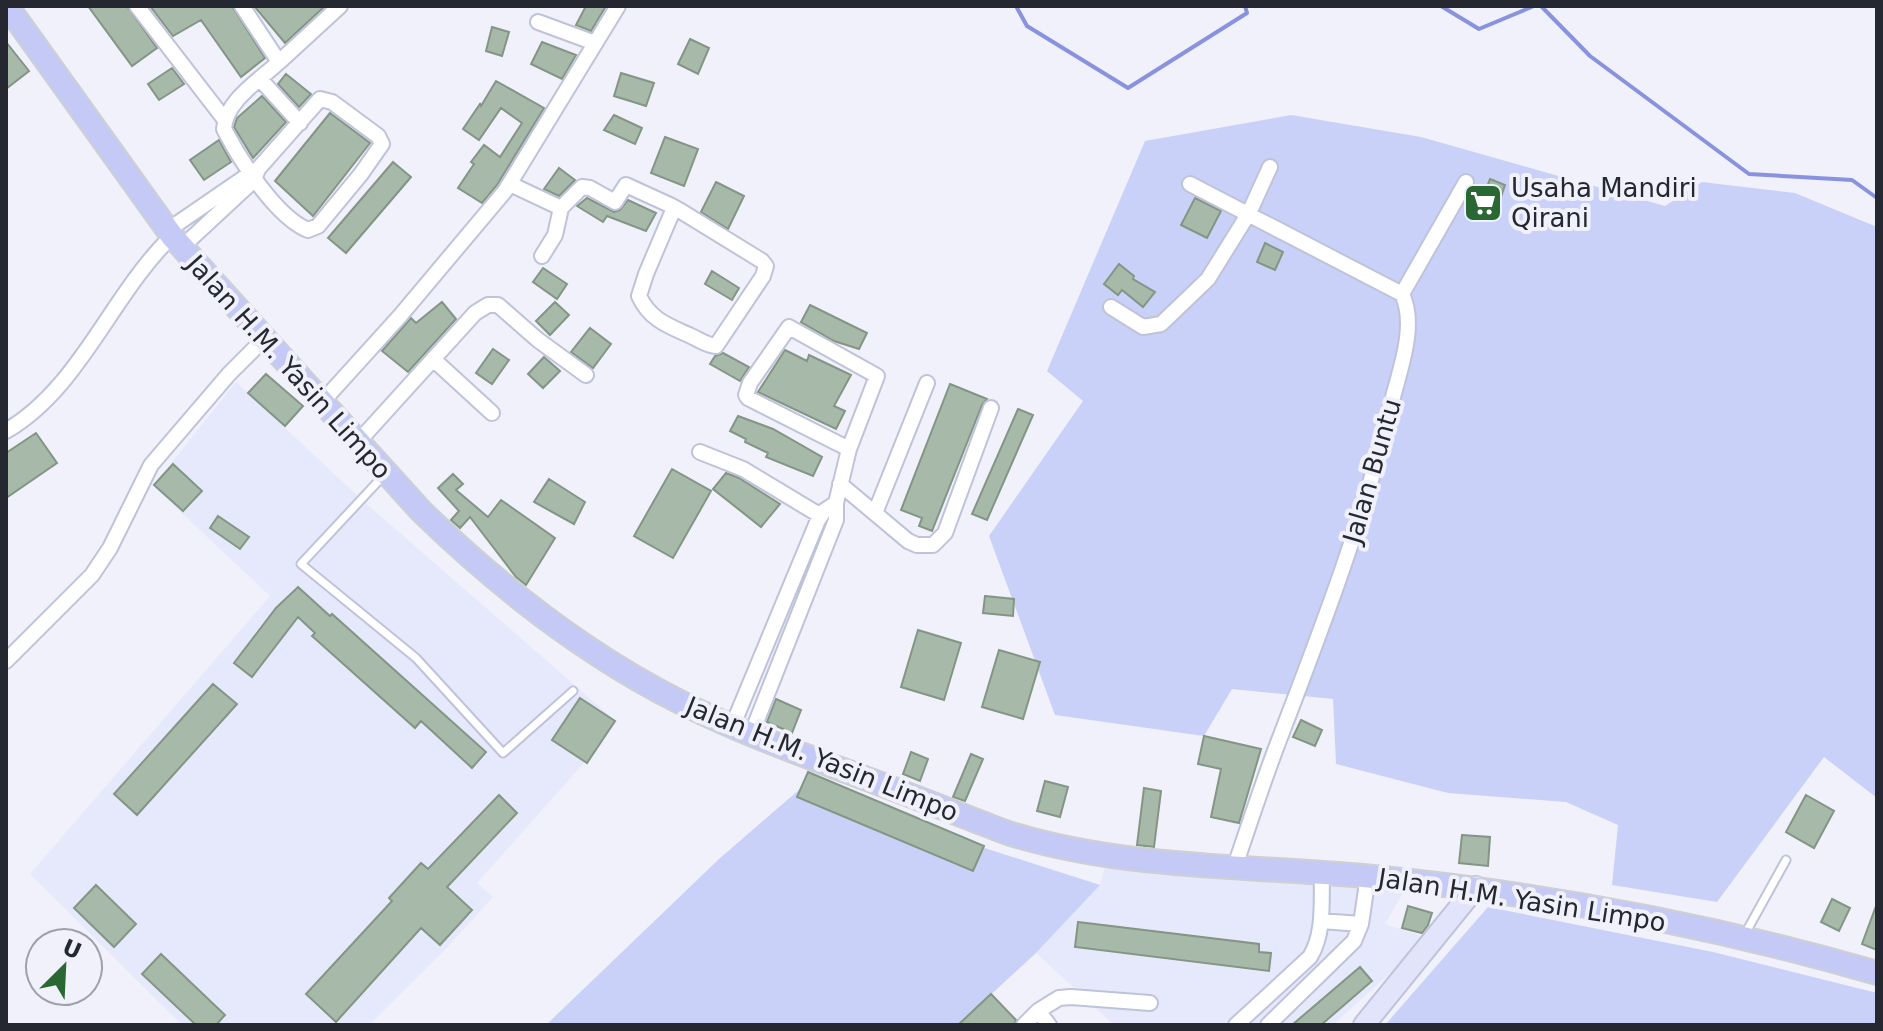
<svg xmlns="http://www.w3.org/2000/svg" width="1883" height="1031" viewBox="0 0 1883 1031" font-family="'DejaVu Sans',sans-serif">
<style>
.built{fill:#e6e9fc}
.green{fill:#cad1f8}
.lines{fill:none;stroke-linecap:round;stroke-linejoin:round}
.stream{stroke:#8892de;stroke-width:4}
.building{fill:#a7b9a8;stroke:#839584;stroke-width:2}
.lane-casing{stroke:#bfc3da;stroke-width:11}
.street-casing{stroke:#bfc3da;stroke-width:18}
.secondary-casing{stroke:#bfc3da;stroke-width:24}
.primary-casing{stroke:#cfd0d2;stroke-width:26}
.lane{stroke:#fff;stroke-width:7}
.street{stroke:#fff;stroke-width:14}
.secondary{stroke:#e1e4fa;stroke-width:20}
.primary{stroke:#c4caf5;stroke-width:22}
.labels{text-anchor:middle;stroke-width:8;stroke-linejoin:round;paint-order:stroke}
.poi-label{font-size:26px;fill:#262831;stroke:#f0f1fb;text-anchor:start}
.street-label{font-size:26px;fill:#262831;stroke:#f0f1fb}
</style>
<rect width="100%" height="100%" fill="#f0f1fb"/>
<path class="built" d="M236,382L362,500L617,722L584,763L477,883L493,897L442,953L369,1025H182L30,874L270,596L153,486Z
M1106,863L1403,893L1385,924L1429,938L1333,1025H1114L1036,953L1100,885Z"/>
<path class="green" d="M1291,115L1421,137L1665,206L1702,182L1795,193L1877,227V798L1824,757L1717,902L1612,885L1618,825L1566,802L1448,793L1336,764L1333,699L1232,689L1204,736L1055,715L989,536L1083,401L1047,371L1145,141Z
M800,789L1100,885L1036,953L958,1025H546L719,859Z
M1488,907L1713,952L1877,993V1025H1385Z"/>
<g class="lines">
<path class="stream" d="M1016,6L1027,26L1128,88L1247,13L1245,6
M1441,6L1479,29L1534,6
M1541,6L1590,56L1749,174L1852,180L1877,198"/>
</g>
<path class="building" d="M88,6H127L157,48L132,66Z
M150,6H232L265,58L241,77L201,20L173,36Z
M254,6H325L285,43Z
M586,6H606L591,31L576,25Z
M492,27L509,32L502,56L486,51Z
M690,39L709,48L698,74L678,64Z
M6,42L29,71L6,89Z
M542,42L576,55L562,79L531,64Z
M172,68L184,84L159,100L148,84Z
M621,73L654,83L646,106L614,96Z
M286,74L311,94L299,107L278,84Z
M496,81L544,108L497,185L482,203L458,188L474,164L471,162L484,145L500,157L522,123L501,108L479,140L463,129L480,104L481,106Z
M262,96L286,122L253,158L234,127L237,118Z
M330,113L370,143L313,216L275,181Z
M614,115L642,128L635,144L604,130Z
M665,137L698,149L684,186L651,173Z
M219,140L231,162L204,180L190,160Z
M393,162L411,177L346,253L328,238Z
M559,168L575,180L559,196L544,189Z
M1490,179L1505,185L1494,217L1467,205L1473,190L1484,195Z
M716,182L744,196L728,229L701,212Z
M587,198L614,212L620,210L628,200L656,213L646,231L607,216L603,222L577,206Z
M1195,198L1221,211L1207,238L1181,225Z
M1265,243L1283,252L1275,270L1257,262Z
M1119,264L1134,276L1133,279L1155,292L1143,307L1122,290L1118,295L1104,284Z
M543,268L567,284L557,299L533,282Z
M712,271L739,288L732,300L705,284Z
M442,302L456,319L408,372L382,351L411,318L416,323Z
M555,302L569,315L550,335L536,321Z
M810,305L867,333L859,349L834,341L801,322Z
M590,328L611,344L593,368L571,352Z
M493,349L509,360L492,384L476,373Z
M785,350L807,361L809,355L851,375L834,406L845,411L836,429L758,392Z
M723,353L749,367L740,381L710,364L715,356Z
M544,357L560,371L543,388L528,374Z
M266,374L303,406L285,426L248,393Z
M950,384L987,399L982,405L932,531L919,526L922,518L901,510Z
M1018,409L1033,415L987,520L972,514Z
M738,416L773,429L822,457L813,476L766,457L768,453L745,442L746,439L730,431Z
M36,433L57,463L6,498V453Z
M173,464L202,491L183,511L154,485Z
M672,469L711,491L673,558L634,536Z
M726,473L739,478L780,504L761,527L713,489Z
M453,474L463,484L456,490L488,517L501,500L555,538L526,585L516,577L470,517L460,528L451,520L459,511L438,488Z
M549,479L585,502L574,524L534,502Z
M218,516L249,537L240,549L210,528Z
M298,587L330,616L332,614L486,752L472,768L421,721L415,728L312,636L315,633L298,617L252,677L234,663L276,608Z
M985,596L1014,599L1013,616L983,613Z
M918,630L961,643L944,700L901,687Z
M999,650L1040,662L1023,719L982,707Z
M213,684L237,704L137,815L114,794Z
M580,698L615,721L587,763L552,740Z
M776,699L801,710L792,733L767,722Z
M1301,720L1322,730L1315,746L1293,737Z
M1204,736L1261,749L1239,823L1211,817L1221,769L1198,764Z
M911,752L928,759L920,781L903,774Z
M971,754L983,759L965,801L953,797Z
M808,772L984,846L973,871L797,797Z
M1045,781L1068,787L1060,817L1037,811Z
M1144,788L1161,791L1154,847L1137,845Z
M499,795L517,813L447,887L472,910L440,945L421,928L336,1022L306,994L392,901L389,898L421,863L428,869Z
M1806,795L1834,811L1814,848L1786,832Z
M1462,835L1490,837L1488,866L1459,863Z
M96,885L136,924L114,947L74,908Z
M1832,899L1850,908L1839,931L1821,922Z
M1408,906L1432,913L1428,925L1422,933L1402,928Z
M1876,906L1877,907V950L1862,944Z
M1078,922L1259,944V952L1271,953L1269,971L1075,947Z
M161,954L225,1015L216,1025H196L142,974Z
M1360,967L1372,981L1321,1025H1292Z
M991,994L1016,1020L1014,1025H958Z"/>
<g class="lines">
<g class="lane-casing">
<path id="lane" d="M385,474L301,564L416,658L503,753L573,691
M1745,934L1786,860"/>
</g>
<g class="street-casing">
<path id="street" d="M137,6L225,120
M538,22L595,43
M279,62L340,6
M260,79L300,123
M510,184L561,208L555,235L542,256
M1190,184L1402,294C1417,325 1400,369 1392,401C1364,520 1320,633 1276,748C1261,788 1248,828 1234,869
M561,208L582,187L590,188L615,202L626,185L672,206L679,210L762,261L766,266L763,276L716,346C706,345 700,340 691,336C669,326 650,320 639,296L646,274L674,208
M168,230L251,173
M182,247L254,180L258,169L320,99L332,102L378,136L382,144L361,174L318,226L308,230C276,217 240,160 224,129C225,101 260,80 279,62L242,6
M1402,294L1466,182
M1111,307L1143,327L1161,324L1208,279L1249,213L1270,167
M433,359L492,413
M323,401L400,316L505,191L618,6
M6,431C80,388 111,295 172,236
M358,442L475,313L488,305H498L538,340L586,375
M700,452L743,469L821,516
M840,484L908,541L917,545H933L945,533L991,408
M875,513L927,383
M6,661L92,575L110,548L151,465L229,374L264,339
M732,727L818,520L824,511L836,503
M751,735L836,520V503L849,449L877,376L789,327L750,383L746,395L748,398L849,449
M1321,921L1361,924
M1038,1011L1059,998L1071,997L1150,1003
M1024,1025L1038,1011L1049,1025
M1236,1025L1310,957C1325,932 1321,901 1322,873
M1268,1025L1354,941L1361,924L1368,876"/>
</g>
<g class="secondary-casing">
<path id="secondary" d="M1364,1025L1476,887"/>
</g>
<g class="primary-casing">
<path id="primary" d="M7,6L172,236L421,511C498,586 583,653 680,702C733,729 788,749 843,770C898,790 953,812 1008,833C1126,870 1252,865 1373,877C1544,894 1712,925 1877,973"/>
</g>
<use href="#lane" class="lane"/>
<use href="#street" class="street"/>
<use href="#secondary" class="secondary"/>
<use href="#primary" class="primary"/>
</g>
<defs>
<g id="supermarket-square" transform="scale(2)"><rect x="-9" y="-9" width="18" height="18" rx="4" fill="#296832" stroke="#f0f1fb"/><path d="M-6-5.5h2.5l.6 2H6L4.5 2H-2.5L-4.4-4H-6ZM-1.5 3.2a1.3 1.3 0 1 0 .1 0ZM3 3.2a1.3 1.3 0 1 0 .1 0Z" fill="#fff"/></g>
</defs>
<g fill-rule="evenodd">
<use href="#supermarket-square" x="1483" y="203"/>
</g>
<g class="labels">
<g class="poi-label">
<text x="1511" y="197">Usaha Mandiri<tspan x="1511" dy="30">Qirani</tspan></text>
</g>
<g class="street-label">
<text transform="translate(289 367) rotate(48)" y="9">Jalan H.M. Yasin Limpo</text>
<text transform="translate(1372 471) rotate(-74)" y="9">Jalan Buntu</text>
<text transform="translate(822 759) rotate(22)" y="9">Jalan H.M. Yasin Limpo</text>
<text transform="translate(1522 900) rotate(9)" y="9">Jalan H.M. Yasin Limpo</text>
</g>
</g>
<rect width="1883" height="1031" fill="none" stroke="#262831" stroke-width="16"/>
<g transform="translate(64 967) rotate(24)"><circle r="38" fill="#f0f1fb" stroke="#9fa1aa" stroke-width="2"/>
<path d="M0-6L14 30L0 20L-14 30Z" fill="#296832"/>
<text y="-12" font-size="22" font-weight="bold" text-anchor="middle" fill="#262831">U</text>
</g>
</svg>
